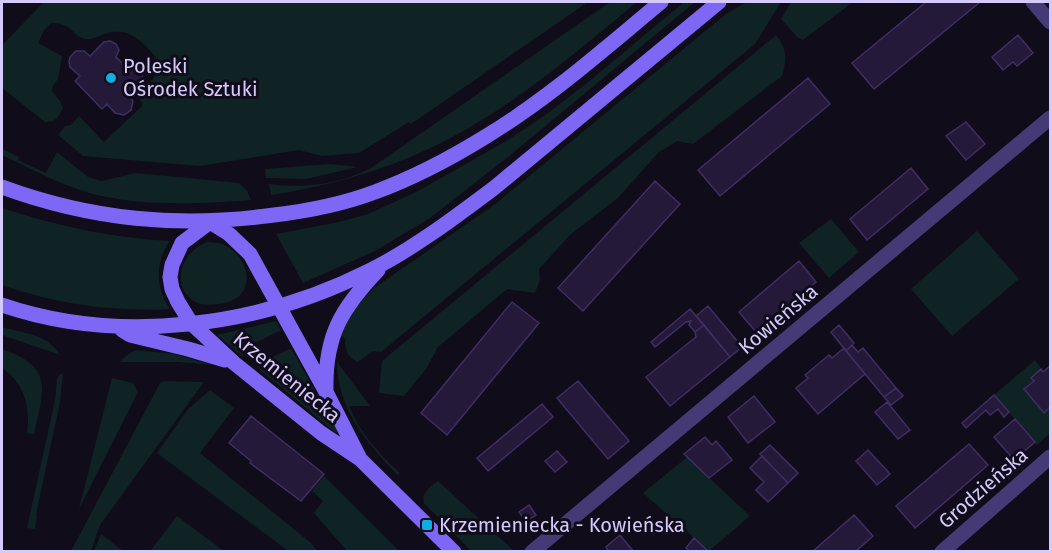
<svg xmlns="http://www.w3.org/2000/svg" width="1052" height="553" viewBox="0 0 1052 553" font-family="'Fira Sans',sans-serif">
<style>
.green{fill:#0f2224}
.building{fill:#25193a;stroke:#402d64;stroke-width:1.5}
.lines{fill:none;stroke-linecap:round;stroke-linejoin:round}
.street{stroke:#453a76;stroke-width:15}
.secondary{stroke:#7e67f5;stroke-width:15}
.poi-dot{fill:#0faee1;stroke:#100c1a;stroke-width:2}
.labels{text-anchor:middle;stroke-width:6;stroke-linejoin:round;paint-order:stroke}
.poi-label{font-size:20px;fill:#d6c9fb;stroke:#100c1a;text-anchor:start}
.street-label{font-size:20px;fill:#d6c9fb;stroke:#100c1a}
</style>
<rect width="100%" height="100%" fill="#100c1a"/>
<path class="green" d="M44,2H588L411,124L409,122L359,153L321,156L299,150L200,166L83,156L58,135L65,126L71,125L79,116L104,142L143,105L137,94L154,78L156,57C143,43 130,27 108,33C100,35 93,40 85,39C71,35 72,23 52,23L44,30L38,43L62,56L58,79L53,86L52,91L60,101L63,108C58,117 56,123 45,122L2,88V45Z
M610,2H637C573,55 508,111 433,147C381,172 327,186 271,195L269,184C304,189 340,184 371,168Z
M684,2H695L508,157L430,218L375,251L303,283L276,234L339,222L368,214L418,191L508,140L548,113L587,83Z
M746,2H781L755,44L381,352L373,351L358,362C347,357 345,350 345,339L341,335L349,315L374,288L494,205L726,14Z
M791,2H853L803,40L797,37L781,19Z
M776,35C787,49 787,59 782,76L693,144L677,141L658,153L618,198L571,234L539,269L540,280L535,293L507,289L438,347L426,369L404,396L379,393L382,361Z
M2,149L19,157L18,160L46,173L57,152L88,177L102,181L136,173L239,183L247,191L251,200C200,204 135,207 86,192C57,183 29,168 2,155Z
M330,164L358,167L306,179L266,178L265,169Z
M2,208C57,226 112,238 170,241C155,261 155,288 170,309C113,312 55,304 2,285Z
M831,219L859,252L829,278L799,243Z
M977,231L1019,279L952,336L911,289Z
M208,242C247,240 266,299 219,304C209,305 201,306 192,300C169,282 184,249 208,242Z
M276,321L281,330L255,343L243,357L217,335Z
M2,327C22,333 49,334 60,355L2,335Z
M291,348L338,432L336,433L259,369L269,359Z
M2,349C54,367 44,388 34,434L27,433C31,407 24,383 2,368Z
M136,350L174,354L212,365L178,362H119L130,353Z
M1035,360L1041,369L1034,381L1024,389L1044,413L1050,407V433L1037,445L994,395Z
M337,362L370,406H349C359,432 379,454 400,473L398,475C367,444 337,408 337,362Z
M63,373L60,402L36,515L37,516L35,529L27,528L55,400L57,379L60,374Z
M112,378L133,383L138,392L79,509Z
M166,381L204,382L100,525L91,551H71L160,383Z
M210,390L234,408L200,453L311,543L317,551H288L157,453L188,409Z
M687,457L750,516L709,551L643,493Z
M324,476L399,551H347L314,513L323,501L312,491Z
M438,481L514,551H471L424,503C421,492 430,487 438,481Z
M177,516L224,551H150Z
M101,534L123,551H94Z"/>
<path class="building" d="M926,2H980L874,89L852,63Z
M1018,35L1033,53L1017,66L1013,62L1003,70L992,57Z
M110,41L116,44L119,50L116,57L127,68L136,65L143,73L142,80L128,94L133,101L131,110L124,115L115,113L107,104L102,109L75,81L80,76L70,67L69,62L70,57L76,51H84L90,56L104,42Z
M808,78L830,104L720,196L698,170Z
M966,122L985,144L966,160L946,136Z
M911,168L928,189L867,240L850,219Z
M655,181L680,204L583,311L558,288Z
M799,261L816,282L756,332L739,312Z
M512,302L539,323L447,435L421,413Z
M708,306L742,347L730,357L696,316Z
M690,309L704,325L695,332L689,325L691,321L686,322L655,347L651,342Z
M704,325L730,357L670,406L646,377L696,337L695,332Z
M839,325L854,343L846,351L831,332Z
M852,345L858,352L863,348L896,388L884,397L846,351Z
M844,348L865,374L818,414L796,388L808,378L805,375L829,355L832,358Z
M1050,366V407L1044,413L1024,389L1034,381L1031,378L1041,369L1043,372Z
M578,381L629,441L608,459L557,398Z
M896,388L903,396L891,405L884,397Z
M994,395L1009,412L1004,417L998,409L990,415L986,410L966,428L962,423Z
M754,396L775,422L748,443L728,417Z
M887,402L910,430L898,439L875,412Z
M542,404L553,417L488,471L477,458Z
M251,416L324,474L301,501L250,463L251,461L229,443Z
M1015,419L1035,442L1014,460L994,437Z
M705,437L712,445L716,441L732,460L709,478L684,454Z
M969,444L988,465L915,528L896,506Z
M770,445L798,473L788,483L760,454Z
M868,450L890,474L877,485L856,461Z
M557,451L567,462L555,472L545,461Z
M762,456L788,483L768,502L756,490L764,482L750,468Z
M529,505L536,515L526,522L519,512Z
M854,515L873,536L855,552H812Z
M620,535L634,552H609L606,547Z
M694,538L709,552H691L686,548Z"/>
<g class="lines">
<path class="street" d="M1033,2L1050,22
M532,552L1050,118
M942,552L1050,457"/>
<path class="secondary" d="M2,187C92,220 178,228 274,215C308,211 343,204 375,192C413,178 451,158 485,137C548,99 604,49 661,2
M210,222L182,243L172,265L170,277L172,289L178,302L191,323L234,363L321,433L360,459L454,552
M210,222L229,234L250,254L326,392L359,457
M2,305C120,345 258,327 369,271C413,249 454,218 494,188L719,2
M122,330L130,335L188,349L225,360
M326,389C325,335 342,308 378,270"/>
</g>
<g class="poi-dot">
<circle cx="111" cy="78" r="6"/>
<rect x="421" y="519" width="12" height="12" rx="3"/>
</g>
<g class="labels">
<g class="poi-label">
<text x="123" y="73">Poleski<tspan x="123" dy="23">Ośrodek Sztuki</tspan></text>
<text x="439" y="532">Krzemieniecka - Kowieńska</text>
</g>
<g class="street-label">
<text transform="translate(778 319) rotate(-40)" y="7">Kowieńska</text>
<text transform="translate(287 377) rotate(39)" y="7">Krzemieniecka</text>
<text transform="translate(983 488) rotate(-41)" y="7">Grodzieńska</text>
</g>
</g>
<rect width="1052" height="553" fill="none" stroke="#d6c9fb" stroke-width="6"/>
</svg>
